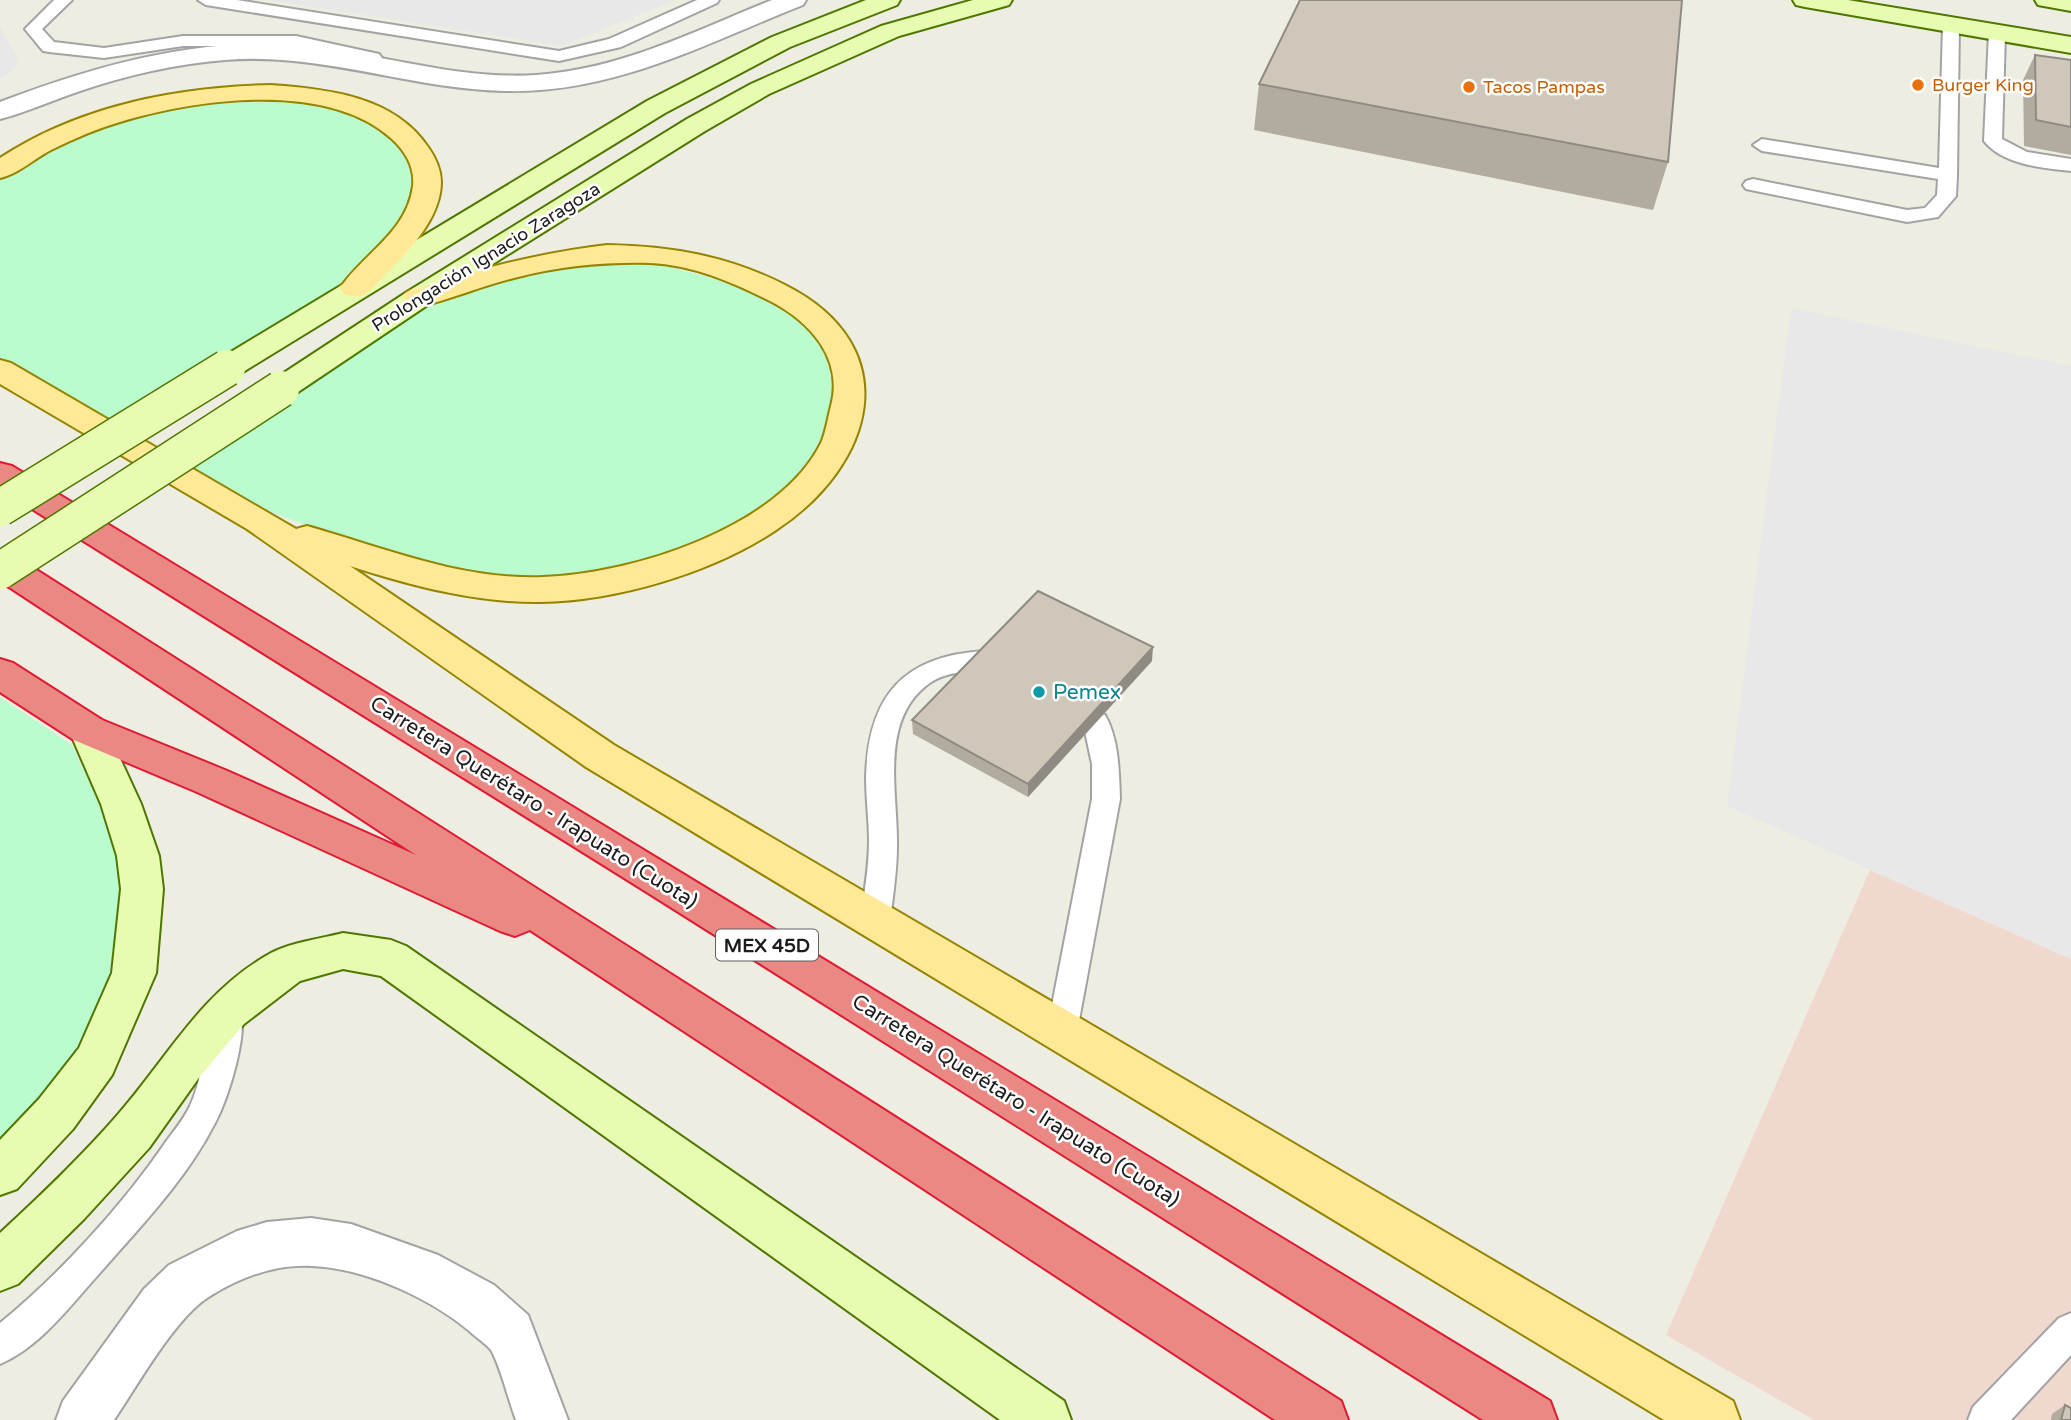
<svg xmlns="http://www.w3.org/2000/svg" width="2071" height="1420" viewBox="0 0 2071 1420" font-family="'Varela Round',sans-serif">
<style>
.commercial{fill:#f0d8cf}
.park{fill:#bbfcce}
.parking{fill:#e8e8e8}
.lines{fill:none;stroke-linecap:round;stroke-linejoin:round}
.lane-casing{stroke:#a3a3a3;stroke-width:4}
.street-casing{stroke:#a3a3a3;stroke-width:4}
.secondary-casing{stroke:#4f7700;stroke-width:4}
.primary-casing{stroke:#958400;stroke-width:4}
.highway-casing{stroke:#df1b33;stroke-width:4}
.lane{fill:#fff;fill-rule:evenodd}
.street{fill:#fff;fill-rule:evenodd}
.secondary{fill:#e8fcb1;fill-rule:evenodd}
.primary{fill:#ffe996;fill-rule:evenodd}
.highway{fill:#ea8884;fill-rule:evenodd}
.secondary-bridge-casing{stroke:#4f7700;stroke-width:39;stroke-linecap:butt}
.secondary-bridge{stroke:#e8fcb1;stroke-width:36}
.wall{fill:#b1aba0}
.shaded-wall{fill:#908b82}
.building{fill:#cec7ba;stroke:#908b82;stroke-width:2}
.food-dot{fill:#e8710a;stroke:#fff;stroke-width:2.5}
.culture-dot{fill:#0f9aa8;stroke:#fff;stroke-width:2.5}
.labels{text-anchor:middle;stroke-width:5;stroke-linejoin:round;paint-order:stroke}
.far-food-label{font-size:18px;fill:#c56008;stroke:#fff;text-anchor:start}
.far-street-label{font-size:18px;fill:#1c1c1c;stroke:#fff}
.shield{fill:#fff;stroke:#606060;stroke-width:2}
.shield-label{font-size:19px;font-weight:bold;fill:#1c1c1c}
.culture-label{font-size:21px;fill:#0d838f;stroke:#fff;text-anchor:start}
.street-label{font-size:21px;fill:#1c1c1c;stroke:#fff}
</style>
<rect width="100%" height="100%" fill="#eeede1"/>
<path class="commercial" d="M1870,870L2071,959V1420H1814L1666,1335Z"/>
<path class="park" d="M252,97L318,104L358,115L402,143L415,164V183L410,203L404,218L389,238L340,290L117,425L0,359V180C70,119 164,110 252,97Z
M648,261L730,283L769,300L796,317L829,348L838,381L828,435L790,489L717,538L646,566L538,589L362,547L269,511L180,465L436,299L504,272L586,262Z
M0,697L72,745L109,825L125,890L113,978L100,1013L45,1104L0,1150Z"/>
<path class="parking" d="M268,0H675L561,46Z
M0,27L17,57L16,67L0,79Z
M1791,308L2071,366V959L1727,806Z"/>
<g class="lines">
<g class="lane-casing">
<path id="lane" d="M54,0H72L42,29L54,42L104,48L183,36H296L379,54L382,58L373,63L296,46H183L104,58L49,52L43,51L25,29Z
M198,0H237L559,51L609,39L697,0H719L717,3L621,47L559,61L206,5Z
M1951,20L1959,25L1957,175L1956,196L1938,217L1907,222L1746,189L1743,185L1746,181L1753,179L1907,210L1925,208L1937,195L1938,179L1762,151L1753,145L1762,139L1939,168L1943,25Z
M1997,28L2005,33L2002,139L2027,152L2071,159V171C2043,168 2003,165 1984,141L1989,33Z
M984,651L993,653L997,660L993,667C970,674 947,669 927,685C879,722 898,794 897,846C897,871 893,896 890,921L885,930L875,933L865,930L860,921C864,895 869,868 869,841C869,820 866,799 866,778C868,696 903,656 984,651Z
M1096,712L1105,715C1119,739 1119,772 1120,799L1077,1031L1073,1041L1062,1045L1051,1041L1047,1031L1092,799V764L1083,722L1087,715Z
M228,1002L239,1006C250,1030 228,1099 215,1123C186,1180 140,1227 98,1275C70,1306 40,1347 0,1364V1323C58,1276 123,1205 165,1143C173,1132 183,1120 189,1108C205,1076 203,1035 217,1006Z
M2071,1313V1355L2011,1420H1968L1973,1407L2059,1318Z"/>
</g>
<g class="street-casing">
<path id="street" d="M772,0H806L803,5C704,44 613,94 504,91C410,89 320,52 225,60C176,64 127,75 80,91C53,100 27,112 0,119V102C97,65 200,36 305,46C382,54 458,80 536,75C622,69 694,31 772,0Z
M311,1218L351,1224L438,1255L494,1285L528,1315L568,1420H516C509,1402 500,1365 491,1350C487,1345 480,1340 475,1336C435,1300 366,1268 312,1266C274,1264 238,1278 207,1298C174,1320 137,1386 114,1420H56L63,1401L144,1289L169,1265L237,1231L267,1222Z"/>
</g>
<g class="secondary-casing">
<path id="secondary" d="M866,0H900L897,5L790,47L665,113L238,375L227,378L216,375L211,368L216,361L647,101L772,37Z
M973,0H1012L1009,5L899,36L769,94L705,131L429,304L292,396L281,399L270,396L265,389L270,382L407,292L687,119L751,84L881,26Z
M1793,0H1848L2071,37V53L1805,7L1796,5Z
M2035,0H2071V11L2038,5Z
M88,715L102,720L107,730L141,804L159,856L163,889L156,973L112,1075L73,1129L17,1189L0,1195V1140L39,1099L79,1048L112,973L121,889L117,856L101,804L69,730L74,720Z
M343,933L391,940L406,946L1064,1401L1071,1420H1000L381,976L343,969L300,981L244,1024L198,1079L149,1148L84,1219L18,1284L0,1291V1233C39,1197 78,1160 114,1119C166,1061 199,993 271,953C292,942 320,939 343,933Z"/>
</g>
<g class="primary-casing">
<path id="primary" d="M271,85C327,89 394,96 428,147C435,157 441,169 441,182C441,220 405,255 380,280C376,284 371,292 365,294C358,298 351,296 344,294L340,288C364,253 407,232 413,186C415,167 405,151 392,139C327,80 197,99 120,122C96,129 73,139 51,150C34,159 18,174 0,178V158C79,106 177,87 271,85Z
M607,245C671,246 728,256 785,285C908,347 875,465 776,530C714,572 617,601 541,602C476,603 412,586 350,566L614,745L1733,1401L1740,1420H1664L586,767L247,529L0,384V360L11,363L296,529L307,526C385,548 460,580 543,577C632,574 779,528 821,443C826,432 828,417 831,406C844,358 809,321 770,301C732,282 693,265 650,263C605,262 562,266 518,277C484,285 452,299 418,307L407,304L403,298L407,292C473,270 538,253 607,245Z"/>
</g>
<g class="highway-casing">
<path id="highway" d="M0,463L12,466L1550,1401L1557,1420H1483L645,891L0,489Z
M0,552L13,555L1341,1401L1348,1420H1275L530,930L515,936L500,931L197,792L74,740L0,692V659L13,663L102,720L225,770L416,855L0,581Z"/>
</g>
<use href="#lane" class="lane"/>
<use href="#street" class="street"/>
<use href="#secondary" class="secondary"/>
<use href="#primary" class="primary"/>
<use href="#highway" class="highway"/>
<g class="secondary-bridge-casing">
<path id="secondary-bridge" d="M0,508L227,368
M0,571L281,389"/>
</g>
<use href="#secondary-bridge" class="secondary-bridge"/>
</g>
<path class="wall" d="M2035,55L2071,60V155L2024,146L2023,80Z
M1259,84L1668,162L1653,210L1254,130Z
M1152,661L1028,797L913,734L912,720Z
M2065,1405L2071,1420H2051L2052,1414Z"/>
<path class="shaded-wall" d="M1153,647L1152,661L1028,797V784Z"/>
<path class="building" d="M1300,0H1682L1668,162L1259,84Z
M2035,55L2071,60V127L2036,120Z
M1038,591L1153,647L1028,784L912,720Z
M2065,1405L2071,1408V1420H2061Z"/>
<g class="food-dot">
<circle cx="1918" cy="85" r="7"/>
<circle cx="1469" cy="87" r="7"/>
</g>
<circle class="culture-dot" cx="1039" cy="692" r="7"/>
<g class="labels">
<g class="far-food-label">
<text x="1932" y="91">Burger King</text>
<text x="1483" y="93">Tacos Pampas</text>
</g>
<g class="far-street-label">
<text transform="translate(486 257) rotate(-32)" y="6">Prolongación Ignacio Zaragoza</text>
</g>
<rect class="shield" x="716" y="929.5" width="102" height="31" rx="5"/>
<g class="shield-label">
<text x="767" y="952">MEX 45D</text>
</g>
<g class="culture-label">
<text x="1053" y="699">Pemex</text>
</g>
<g class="street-label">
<text transform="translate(534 802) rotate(32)" y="7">Carretera Querétaro - Irapuato (Cuota)</text>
<text transform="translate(1016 1100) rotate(32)" y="7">Carretera Querétaro - Irapuato (Cuota)</text>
</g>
</g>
</svg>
